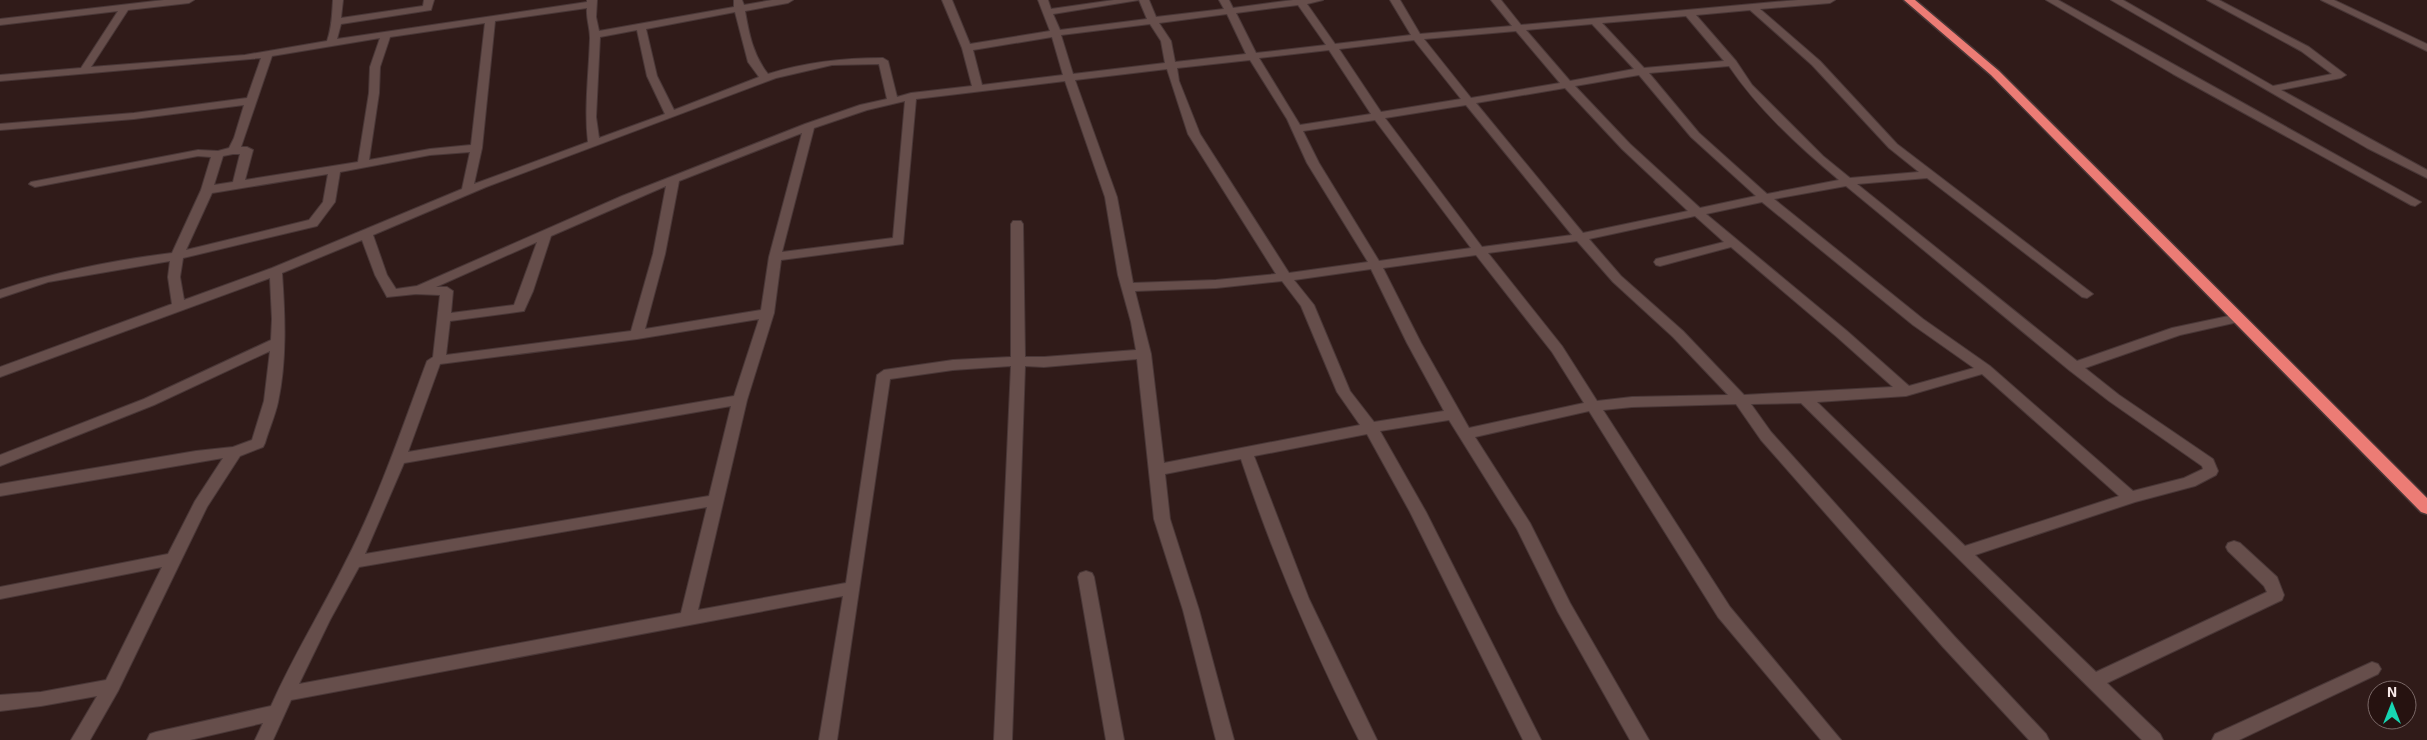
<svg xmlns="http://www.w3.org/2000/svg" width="2427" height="740" viewBox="0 0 2427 740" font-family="'Exo 2',sans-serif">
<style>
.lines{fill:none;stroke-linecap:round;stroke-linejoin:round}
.minor-casing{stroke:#493737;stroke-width:2}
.highway-casing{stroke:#493737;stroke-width:3}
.minor{fill:#664e4b;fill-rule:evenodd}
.highway{fill:#ec7c75;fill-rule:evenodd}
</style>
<rect width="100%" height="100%" fill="#301b19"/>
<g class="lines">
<g class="minor-casing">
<path id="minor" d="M164,0H194L189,3L128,10L91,67L245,55L327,41C332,27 332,15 333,0H343L341,18L423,6L424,0H434L431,10L341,24L337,39L587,2V0H597L596,17L599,31L734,7V0H742L744,5L772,0H793L788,3L745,11C749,34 753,55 768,74C806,62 843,58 883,58L888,61L897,97L911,93L972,86L962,48L942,0H952L970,44L1050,31L1038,0H1048L1051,9L1114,0H1149L1156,17L1224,9L1219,0H1229L1233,8L1293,0H1323L1307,4L1335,44L1411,35L1390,0H1400L1420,34L1512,26L1491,0H1501L1521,25L1798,0H1835L1830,3L1760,9L1820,61L1897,144L2093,294L2087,298L2082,297L1927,178L1857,184L2077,361L2172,328L2238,314L2245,318L2238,322L2180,335L2085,368L2119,395L2213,459L2218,471L2216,475L2195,486L2135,502L1975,555L2096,672L2267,592L2264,586L2228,551L2226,547L2228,543L2234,541L2240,543L2277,577L2284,595L2282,600L2107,683L2160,734L2163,740H2142L1801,403L1751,404L1771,432L1955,637L2046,734L2049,740H2029L1943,647L1761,440L1736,404L1632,407L1603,410L1730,607L1841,740H1821L1718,617L1589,411L1475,437L1530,523L1570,603L1649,740H1630L1558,612L1517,529L1449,420L1380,431L1426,512L1541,740H1523L1410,512L1367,434L1254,456L1309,599L1377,740H1359C1313,649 1273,556 1241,459L1165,474L1170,519L1199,610L1234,740H1216L1183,610L1154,519L1137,359L1044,367L1025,366L1012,740H994L1011,366L953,370L890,379L837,740H819L843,596L291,700L273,740H255L263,723L190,740H147L150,734L156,732L271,706C293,656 322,610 346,561C379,497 402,428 427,361L433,357L440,295L416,294L387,297L375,275L362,240L282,273C285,315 287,360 278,402C275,416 269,429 265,443L263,447L240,456L207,507L118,691L90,740H71L97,696L41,706L0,711V695L41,692L106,680L162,567L0,599V587L168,554L195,501L223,458L0,496V484L196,451L233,447L252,440L264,401L270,351L154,405L0,466V455L144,399L271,340L272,319L270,278L0,377V367L172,304L168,277L170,261L48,282L0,298V290C56,272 114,260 172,253L201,190L211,157L198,156L35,187L29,184L31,182L198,150L218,151L229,148L234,138L244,105L134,119L0,130V124L134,113L247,98L261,58L0,81V75L81,68L118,11L0,25V19ZM1139,0L1147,19L1060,30L1053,14ZM1298,5L1326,45L1256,53L1236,13ZM587,8C586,18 590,28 590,38C589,73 584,107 588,142L474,184L482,148L495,21ZM1750,10L1812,65L1889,148L1919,172L1850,178L1823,156L1752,85L1736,61L1696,15ZM735,12L748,62L759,77L674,110L657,76L646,29ZM1227,14L1246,54L1175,62L1171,41L1159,23ZM1686,16L1724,61L1644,68L1602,23ZM485,23L471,145L430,149L369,160L379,93L380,67L390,37ZM1150,24L1161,41L1165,63L1073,74L1061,35ZM1592,24L1634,69L1570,81L1526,30ZM637,30L647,76L665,114L599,138L596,117L600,37ZM1516,31L1560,83L1471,98L1424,39ZM1052,37L1063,75L982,85L973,50ZM380,38L370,67L369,93L358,162L245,180L253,150L247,147H241L272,56ZM1414,40L1461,99L1381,112L1339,49ZM1329,50L1371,114L1300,125L1259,58ZM1250,60L1287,119L1307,163L1368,262L1289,273L1200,134L1179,81L1177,68ZM879,64L887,99L860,105L805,124L622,196L417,286L396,289L387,275L373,235L486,187L776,78L832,65ZM1729,66C1758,109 1799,147 1839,180L1767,194L1699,133L1649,73ZM1167,69L1188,134L1276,274L1216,280L1133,283L1117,197L1075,80ZM1639,75L1691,137L1756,196L1700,208L1630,144L1575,86ZM1065,81L1105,197L1118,275L1131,322L1136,350L1044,357H1025L1023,224L1021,221H1013L1011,224V357L953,360L884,370L877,375L846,583L698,610L747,400L774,313L781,260L903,244L916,99ZM1565,88L1622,149L1688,211L1583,233L1476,103ZM905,101L893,238L782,252L814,128L867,110ZM1466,105L1572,235L1482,247L1385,118ZM1375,120L1471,248L1379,261L1319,163L1303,131ZM802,133L769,257L761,310L645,329L665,254L679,181ZM470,152L462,189L272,268L184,300L180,277L183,258L317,226L335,202L340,172L430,155ZM233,154H240L233,182L214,185L223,156ZM328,174L323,202L309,220L186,250L212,193ZM666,186L653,254L631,331L446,355L450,321L524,311L533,291L551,236ZM1846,186L2069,370L2109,401L2202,466L2203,469L2184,478L2133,491L1990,366L1923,319L1774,199ZM1762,202L1913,325L1974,368L1909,386L1847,331L1706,214ZM1695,216L1724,242L1656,259L1654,262L1656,265L1660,266L1731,247L1837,337L1893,387L1744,395L1683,331L1621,276L1589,239ZM1577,241L1613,282L1673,337L1728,395L1632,397L1597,401L1562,346L1488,253ZM537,242L514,305L451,313L453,291L447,287H436ZM1476,255L1552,352L1584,403L1469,428L1421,343L1383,268ZM1371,269L1407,343L1444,411L1374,422L1350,391L1314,305L1294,280ZM1282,281L1301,306L1337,392L1360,425L1164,463L1151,354L1135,291L1216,288ZM759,319L734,396L408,452L440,364L637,339ZM1982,374L2119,496L1965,546L1817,402L1906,396ZM731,406L709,496L365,554L404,463ZM707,507L681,613L299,684L330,620L359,567Z
M2046,0H2058L2421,202L2415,206L2411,205L2173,74Z
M2111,0H2123L2273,86L2332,74L2301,51L2207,0H2219L2309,47L2346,75L2341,78L2281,90L2427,170V178L2367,148Z
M2321,0H2334L2427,44V51Z
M1086,571L1092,573L1094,577L1124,740H1106L1078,577L1080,573Z
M2372,662L2378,664L2381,669L2378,674L2239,740H2212L2215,734Z"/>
</g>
<g class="highway-casing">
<path id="highway" d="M1904,0H1915L1999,71L2427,498V514L2421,512L1991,75Z"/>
</g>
<use href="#minor" class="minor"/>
<use href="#highway" class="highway"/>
</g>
<g transform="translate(2392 705)"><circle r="24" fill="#261210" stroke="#7a6867"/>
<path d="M0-4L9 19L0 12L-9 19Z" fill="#17d5b2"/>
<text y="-8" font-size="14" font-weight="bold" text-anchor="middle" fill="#f9eae9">N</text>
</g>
</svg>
